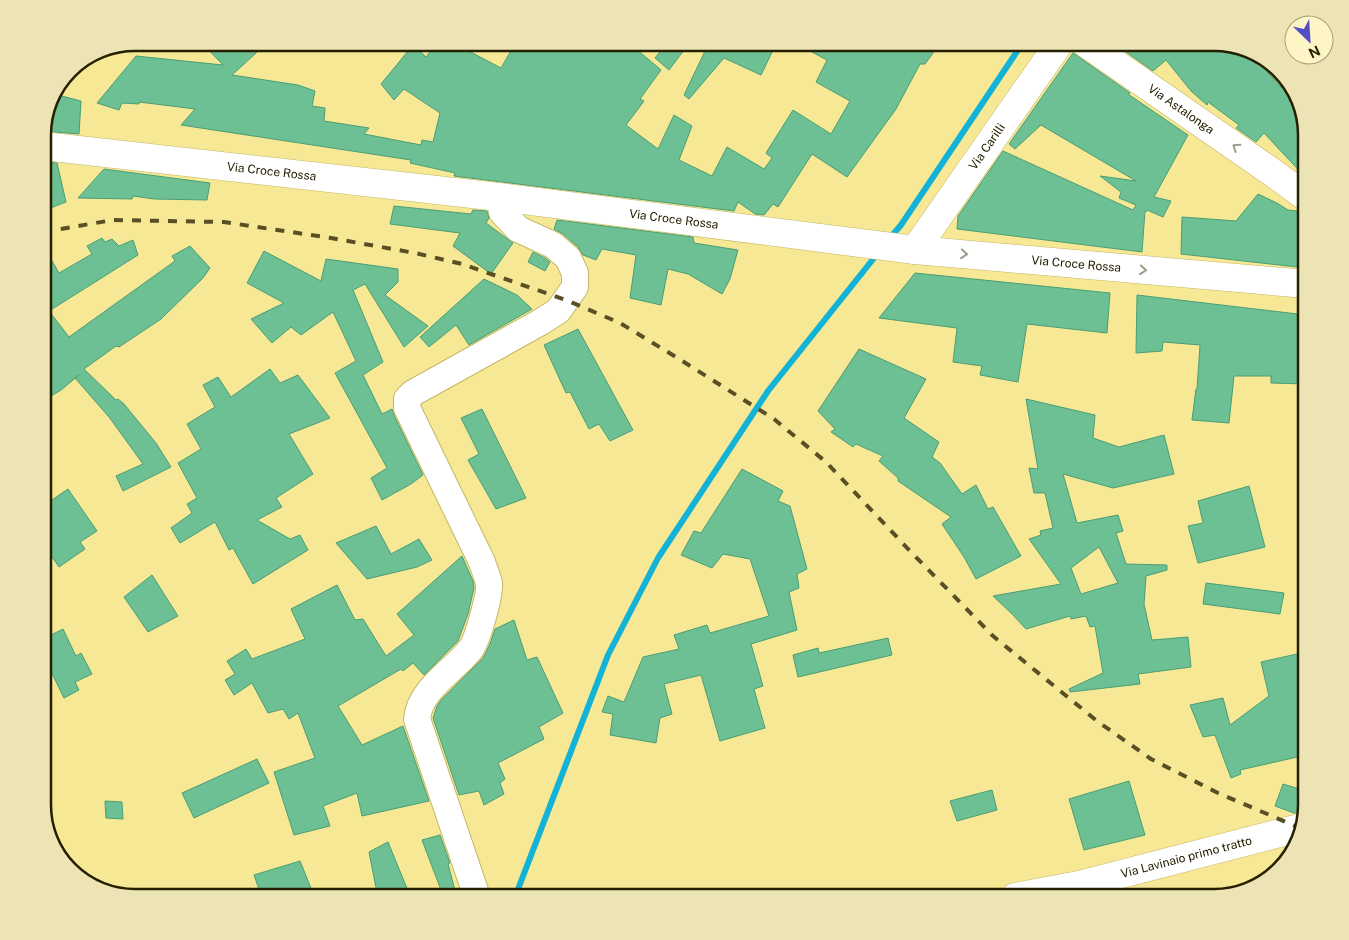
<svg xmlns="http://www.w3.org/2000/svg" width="1349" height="940" viewBox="0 0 1349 940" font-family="'Public Sans',sans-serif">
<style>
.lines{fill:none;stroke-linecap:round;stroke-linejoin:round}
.stream{stroke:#12b3d7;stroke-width:6}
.building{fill:#6cc094;stroke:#499e74;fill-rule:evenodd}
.street-casing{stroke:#c5b765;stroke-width:28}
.secondary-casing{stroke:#c5b765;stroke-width:29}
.street{stroke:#fff;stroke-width:26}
.secondary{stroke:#fff;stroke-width:28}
.rail{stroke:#585024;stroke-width:4;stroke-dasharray:9 9;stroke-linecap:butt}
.oneway{stroke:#9d9b8c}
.labels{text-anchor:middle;stroke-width:4.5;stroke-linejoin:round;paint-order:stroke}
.street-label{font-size:12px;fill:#262000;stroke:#fdf5c5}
.rim{fill:none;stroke:#262000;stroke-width:2.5}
</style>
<rect width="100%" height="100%" fill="#f7e895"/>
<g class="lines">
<path class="stream" d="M889,239L901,225L1022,44
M515,897L608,655L658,558L768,391L878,253"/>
</g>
<path class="building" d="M201,42H268L232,75L298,85L315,91L312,106L325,108L324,121L369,128L364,134L421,145L422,140L433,142L440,113L404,89L394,100L381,84L413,45L426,57L438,42H468L463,48L501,68L516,42H628L661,70L640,99L644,101L626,125L658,149L674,115L692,126L679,160L712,176L727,147L764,169L772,158L766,153L793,110L831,134L850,101L816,82L827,60L793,42H941L925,64H920L896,109L847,177L812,154L778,207L773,204L764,215L755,214L738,202L734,211L454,176L455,173L410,163L411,160L181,125L195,109L139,102V104L122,103L119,110L97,103L136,56L223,65Z
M668,42H690L669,70L655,58Z
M692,42H777L761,75L724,58L689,99L684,95L706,49Z
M1112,42H1214L1251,54L1282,88L1287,83L1297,94L1306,135V178L1264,133L1256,142L1236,128L1239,125L1208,102L1207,105L1191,91L1166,60L1153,71Z
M1073,53L1130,93L1128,94L1188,135L1154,197L1171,201L1163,217L1147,210L1146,212L1145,211L1142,252L957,229L958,216L1003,151L1133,210L1136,205L1119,198L1121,192L1100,176L1136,181L1041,125L1015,149L1009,144Z
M58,95L81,101L79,134L43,131Z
M43,162L57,163L66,202L43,211Z
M104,169L210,183L207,200L154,199L133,196L132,199L78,198Z
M1258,194L1277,203L1288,210L1306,212V268L1181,254L1182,217L1236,221Z
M394,206L471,214L473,210L487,211L489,218L486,223L513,243L491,274L453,246L460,233L390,224Z
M557,220L693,237L694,243L738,250L730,279L722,294L688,274L668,269L661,305L630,298L636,255L602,249L596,260L583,255L578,247L563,234L554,229Z
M102,238L105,242L112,239L119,246L133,240L138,255L49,311L69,337L175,261L172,256L190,246L210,268L203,278L161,319L119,347L116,346L84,369L116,400L118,399L124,404L156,443L171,467L123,491L116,476L143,464L109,417L75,378L79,375L61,390L43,401V245L59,273L92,254L87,246Z
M264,251L321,281L326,259L398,269V282L385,295L428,326L404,347L365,284L353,290L383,362L363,375L382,414L392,409L394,415L423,475L411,484L382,500L371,478L387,468L335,373L356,361L333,312L301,335L291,327L272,343L251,319L284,303L247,283Z
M533,252L545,258L550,262L545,271L528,262Z
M915,273L1110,293L1107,333L1027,324L1018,382L980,375L982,366L953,362L957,328L879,318Z
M484,279L517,295L532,309L469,345L456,325L429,347L420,337Z
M1137,295L1306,315V384L1271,383V376H1234L1229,423L1192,420L1196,389H1197L1200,345L1163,342L1162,351L1136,353Z
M578,329L633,430L610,441L599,424L589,429L570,392L566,393L544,345Z
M859,349L926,379L904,418L939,442L932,457L940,463L962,494L976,485L988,509L993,507L1021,556L976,579L964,557L942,524L951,517L898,481V478L879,461L883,456L856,444L853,447L831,432L835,429L818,411Z
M270,369L280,383L298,375L330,418L289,434L313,474L276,498L282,507L257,520L290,539L300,535L308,550L253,584L233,548L229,550L215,522L180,543L171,528L192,513L187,504L197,498L178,463L201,449L187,424L215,407L203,385L218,377L231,397Z
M1026,399L1095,415L1093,438L1119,447L1164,435L1174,474L1113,488L1063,474L1077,523L1118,515L1123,531L1116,533L1126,564L1167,565V570L1146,576L1144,604L1152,640L1188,637L1191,667L1138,674L1140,684L1070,692L1069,689L1103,673L1095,626L1090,627L1086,616L1071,619L1070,616L1026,629L1012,614L993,596L1061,584L1029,539L1041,535L1040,531L1053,528L1045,493H1034L1029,468L1038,469ZM1099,547L1118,583L1081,594L1071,568Z
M482,409L526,498L496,509L468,460L479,454L461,418Z
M742,469L783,491L778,501L790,506L807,569L797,574L799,588L789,592L797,630L751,644L763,686L754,689L765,728L720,741L701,675L664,684L672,714L660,718L656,743L610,735L613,714L602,712L608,696L624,702L643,657L679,649L674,635L707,625L710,633L769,616L750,559L723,554L712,568L681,555L694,531L701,533Z
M1249,486L1265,547L1198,563L1188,526L1203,523L1198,501Z
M68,489L97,531L80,542L85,549L59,567L43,544V506Z
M376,526L391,554L419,539L432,560L417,567L367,579L336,543Z
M462,556L473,581L474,588L468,614L458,641L424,675L413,663L403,671L401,669L338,706L362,745L403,726L429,801L362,816L357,793L323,806L330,826L294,835L274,772L315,758L298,713L289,719L283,709L268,713L252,683L234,695L225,680L235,674L227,661L246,649L252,659L305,639L291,609L337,585L355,620L363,619L386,656L414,635L397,614Z
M152,575L178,616L148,632L124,597Z
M1206,583L1284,593L1280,614L1203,604Z
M514,620L527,660L537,657L563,713L539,727L544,739L498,763L505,779L500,783L504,794L484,805L479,791L459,795L433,718L437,706L442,699L483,658L490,644L495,629Z
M63,629L76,656L81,653L92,674L75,682L79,690L64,698L43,655V639Z
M888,638L892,655L798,677L793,655L818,648L819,653Z
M1306,652V755L1240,770L1241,774L1231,778L1215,735L1203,737L1190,705L1223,698L1230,725L1269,696L1261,662Z
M257,759L269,783L194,818L182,793Z
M1129,781L1145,835L1084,850L1069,799Z
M1283,784L1306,791V805L1304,813H1294L1275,806Z
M992,790L997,810L957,821L950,801Z
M105,801L122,802L123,819L106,818Z
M440,835L450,863L448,864L457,898H444L422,840Z
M388,842L411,898H378L369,852Z
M300,861L315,898H262L254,875Z"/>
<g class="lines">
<g class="street-casing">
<path id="street" d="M477,897L417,719C420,689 452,672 470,650C477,642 490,596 489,584C488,577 484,569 482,562L407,408V399L413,393L539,323L558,311L575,287V273L568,258L553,245L518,229L502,212L499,197"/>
</g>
<g class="secondary-casing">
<g id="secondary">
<path id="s1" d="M1084,42L1276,175L1306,197"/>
<path id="s2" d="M43,146L499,197L915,250L1306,284"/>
<path id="s3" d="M915,250L1060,42"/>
<path id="s4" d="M1015,897L1079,885L1299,828"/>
</g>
</g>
<use href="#street" class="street"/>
<use href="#secondary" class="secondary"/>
<path class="rail" d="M43,232L113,220L224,222L331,238L415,253L462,264L566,300L620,323L676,357L774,419L826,462L911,552L993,636L1097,721L1151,759L1218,793L1300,828"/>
</g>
<defs><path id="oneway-chevron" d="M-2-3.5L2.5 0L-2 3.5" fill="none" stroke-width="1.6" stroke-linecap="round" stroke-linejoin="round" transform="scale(1.25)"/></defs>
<g class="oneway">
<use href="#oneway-chevron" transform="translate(1236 147) rotate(-145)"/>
<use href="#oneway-chevron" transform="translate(964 254) rotate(5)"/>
<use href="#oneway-chevron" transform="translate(1143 270) rotate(5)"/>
</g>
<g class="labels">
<g class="street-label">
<text dy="4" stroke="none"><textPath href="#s1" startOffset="118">Via Astalonga</textPath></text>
<text dy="4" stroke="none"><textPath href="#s3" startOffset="126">Via Carilli</textPath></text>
<text dy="4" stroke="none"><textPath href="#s2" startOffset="230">Via Croce Rossa</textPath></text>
<text dy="4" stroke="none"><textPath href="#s2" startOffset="635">Via Croce Rossa</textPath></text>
<text dy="4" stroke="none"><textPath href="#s2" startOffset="1040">Via Croce Rossa</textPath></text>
<text dy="4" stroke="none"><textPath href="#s4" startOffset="176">Via Lavinaio primo tratto</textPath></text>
</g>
</g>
<path d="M0 0H1349V940H0ZM135 51H1214A84 84 0 0 1 1298 135V805A84 84 0 0 1 1214 889H135A84 84 0 0 1 51 805V135A84 84 0 0 1 135 51Z" fill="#ece4b5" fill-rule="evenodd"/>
<path class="rim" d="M135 51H1214A84 84 0 0 1 1298 135V805A84 84 0 0 1 1214 889H135A84 84 0 0 1 51 805V135A84 84 0 0 1 135 51Z"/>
<g transform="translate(1309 40) rotate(155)"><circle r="24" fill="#fdf5c5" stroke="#a7a076"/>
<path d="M0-4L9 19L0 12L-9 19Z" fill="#544ec5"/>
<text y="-8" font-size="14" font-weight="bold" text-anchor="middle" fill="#262000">N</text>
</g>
</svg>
